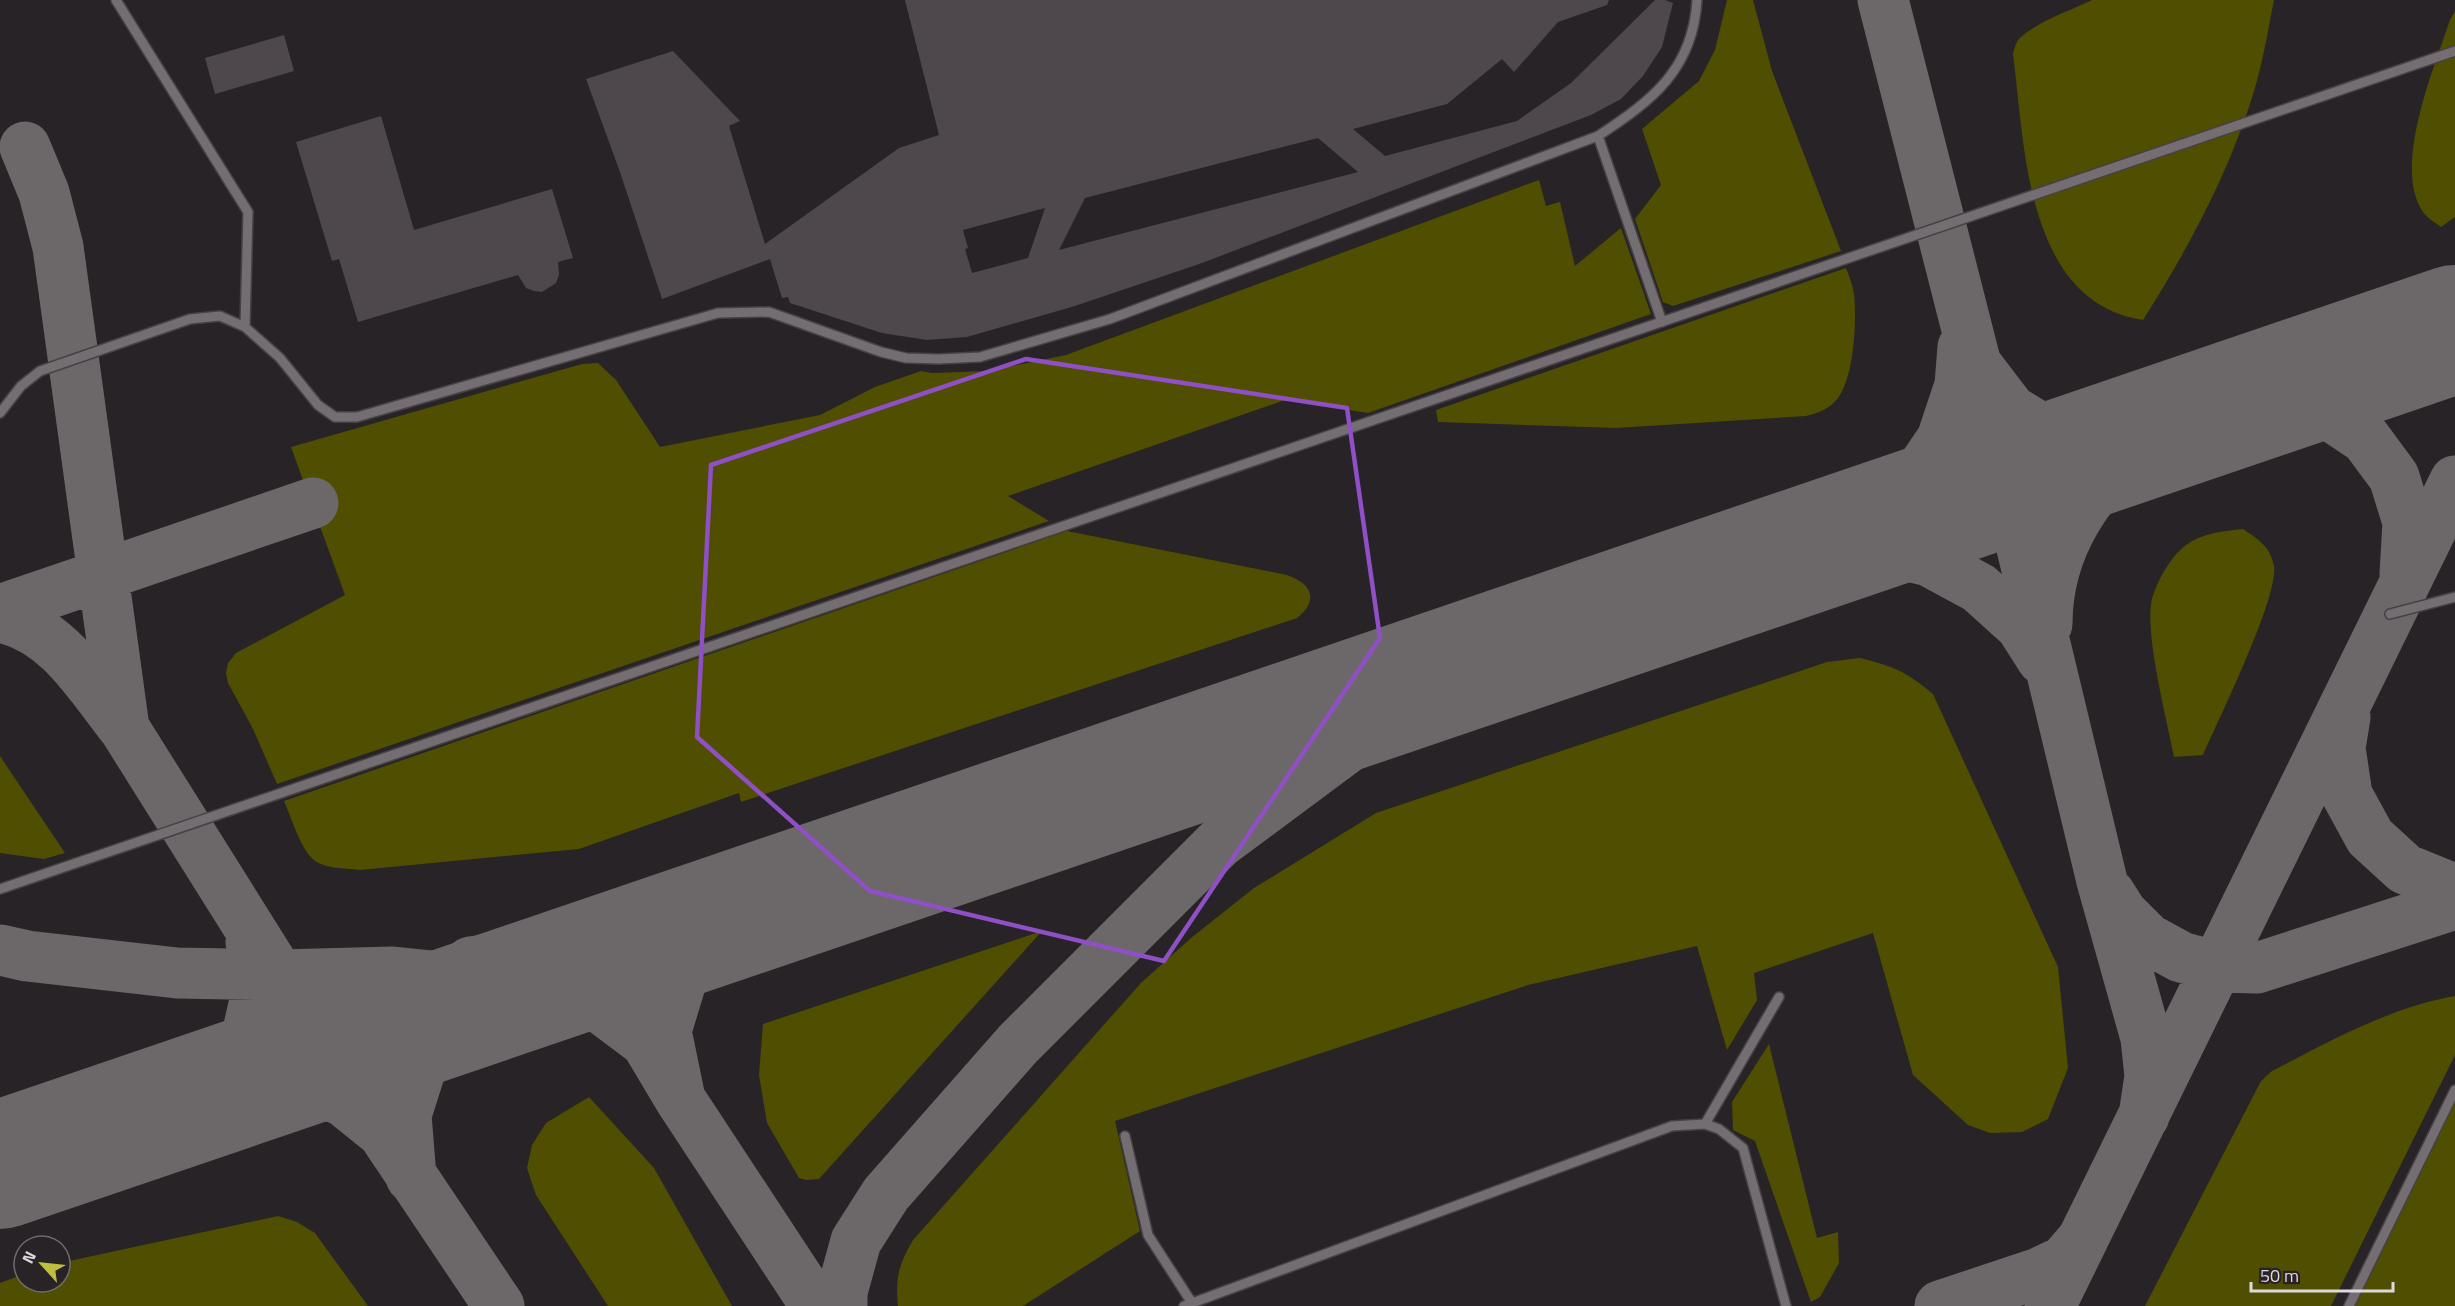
<svg xmlns="http://www.w3.org/2000/svg" width="2455" height="1306" viewBox="0 0 2455 1306" font-family="'Titillium Web',sans-serif">
<style>
.green{fill:#504e00}
.lines{fill:none;stroke-linecap:round;stroke-linejoin:round}
.taxiway{stroke:#6c686a;stroke-width:51}
.runway{stroke:#6c686a;stroke-width:128}
.building{fill:#4e484c;fill-rule:evenodd}
.service-casing{stroke:#464144;stroke-width:12}
.service{stroke:#746d71;stroke-width:9}
.marked{fill:none;stroke:#8f4fc5;stroke-width:4.5;stroke-linejoin:round}
</style>
<rect width="100%" height="100%" fill="#282326"/>
<path class="green" d="M1727,0H1753L1772,71L1841,251L1673,306L1663,302L1635,219L1661,185L1642,129L1699,81L1715,50Z
M2092,0H2274C2267,36 2261,73 2249,107C2224,182 2185,254 2143,320C2025,302 2025,145 2013,54C2015,47 2016,41 2021,37C2040,20 2070,11 2092,0Z
M2455,11V217L2441,227C2435,222 2427,218 2423,212C2392,167 2434,68 2450,20Z
M1539,180L1546,206L1560,202L1575,266L1621,228L1651,314L1368,413L1285,400L1008,496L1049,521L277,784L253,729L228,683L226,673L228,663L236,653L345,595L291,447L582,364L598,363L616,380L660,447L820,415L875,387L921,371L932,373L987,371L1066,355Z
M1846,268C1849,276 1853,286 1854,294C1857,321 1854,377 1838,398C1830,409 1818,413 1806,416L1616,428L1438,422L1436,410Z
M2243,529C2259,540 2270,546 2274,566C2279,596 2218,721 2203,755L2174,757C2167,720 2144,633 2152,599C2157,581 2171,556 2186,545C2202,533 2224,531 2243,529Z
M1067,531L1287,575C1311,583 1320,600 1297,618L741,802L739,793L579,849L360,870C345,868 325,869 314,860C301,850 291,817 284,801Z
M1860,658C1893,666 1907,672 1933,694L2058,967L2068,1068L2048,1119L2022,1132L1990,1133L1968,1125L1913,1075L1873,933L1754,973L1757,1000L1727,1050L1697,946L1528,985L1115,1121L1140,1231L1023,1306H898C895,1278 899,1264 913,1240L1141,983L1191,938L1254,888L1376,813L1827,662Z
M0,756L65,853L44,859L0,853Z
M1042,931L819,1179L806,1180L799,1178L767,1123L759,1075L763,1024Z
M2455,996V1055L2331,1306H2145L2261,1081L2272,1071C2330,1041 2391,1007 2455,996Z
M1769,1044L1817,1238L1838,1232L1839,1263L1820,1297L1811,1302L1755,1141L1733,1130L1732,1102Z
M2455,1091V1306H2350Z
M589,1097L654,1168L732,1306H608L536,1195L527,1168L532,1145L546,1123Z
M278,1216L297,1222L315,1233L368,1306H0V1283L24,1274V1282H60V1263Z"/>
<g class="lines">
<path class="taxiway" d="M1883,0L2006,482L2102,881L2146,1038L2150,1076L2144,1116
M25,147L44,193L58,247L124,728L279,975L330,1054
M2436,336L2455,325
M1979,368L2011,410L2052,435L2098,445L2144,435
M2235,404L2281,400L2327,413L2366,439L2394,477L2408,522L2405,574
M1816,547L1867,524L1910,486L1942,439L1960,385L1963,347
M1819,547L1874,548L1929,561L1979,588L2021,626L2042,659
M0,610L313,503
M0,617C58,629 89,684 123,727
M2047,624C2047,543 2091,491 2144,435
M2345,717L2340,748L2347,795L2370,837L2405,869L2449,887L2455,888
M2110,894L2122,913L2148,939L2181,957L2217,967L2257,968L2455,904
M735,916L686,965L666,1031L680,1099L816,1306
M0,950L27,956L177,973L279,975L393,972L529,986L594,1003L646,1042L680,1099
M470,962L615,943L735,916
M295,997C329,1023 354,1030 396,1032
M239,1085L292,1083L342,1100L383,1133L499,1306
M199,1099L228,1067L248,1031L257,991V974L251,942
M411,1177L406,1115L425,1055L466,1008
M842,1306V1292L856,1241L886,1194L1018,1044L1219,843L1448,673
M1940,1306L2039,1273L2064,1261L2082,1240
M2050,1306L2455,481"/>
<path class="runway" d="M0,1165L2455,329"/>
</g>
<path class="building" d="M905,0H1609L1607,5L1558,22L1514,72L1502,59L1447,104L1353,129L1385,156L1517,121L1571,83L1655,0H1665L1673,3L1662,47L1643,76L1621,99L1591,115L1202,263L1075,306L967,337L927,340L882,333L790,303L788,297L782,298L770,259L662,299L620,172L586,79L673,51L740,121L729,126L765,244L899,148L939,135ZM1318,138L1358,172L1059,250L1085,198ZM1045,208L1028,258L972,273L965,249L968,248L963,230Z
M284,35L294,71L215,94L205,58Z
M381,116L414,230L552,189L573,258L558,262L559,275L556,283L542,292L534,291L526,288L518,275L358,322L339,259L332,261L296,142Z"/>
<g class="lines">
<g class="service-casing">
<path id="service" d="M116,0L248,212L245,327
M1598,136L1662,322
M0,413L21,386L40,371L190,319L220,316L245,327L280,358L318,405L335,417H357L718,313L769,312L881,352L906,358L939,359L980,357L1110,319L1598,136C1653,100 1693,69 1697,0
M2390,614L2455,597
M0,889L2455,51
M1705,1124L1779,997
M1125,1136L1148,1235L1192,1303
M1184,1306L1672,1126L1705,1124L1719,1129L1743,1148L1786,1306
M2349,1306L2455,1090"/>
</g>
<use href="#service" class="service"/>
</g>
<path class="marked" d="M1026,359L1347,408L1380,638L1164,961L870,891L697,737L711,465Z"/>
<g transform="translate(42 1264) rotate(297)"><circle r="28" fill="#282326" stroke="#706c6e" stroke-width="1.5"/>
<path d="M0-4.5L10 22L0 15L-10 22Z" fill="#c0be41"/>
<text y="-9" font-size="16" font-weight="bold" text-anchor="middle" fill="#ddd9db">N</text>
</g>
<path d="M2251 1282v9h142v-9" fill="none" stroke="#ddd9db" stroke-width="3"/>
<text x="2260" y="1282" font-size="18" fill="#ddd9db" stroke="#282326" stroke-width="4.5" paint-order="stroke">50 m</text>
</svg>
